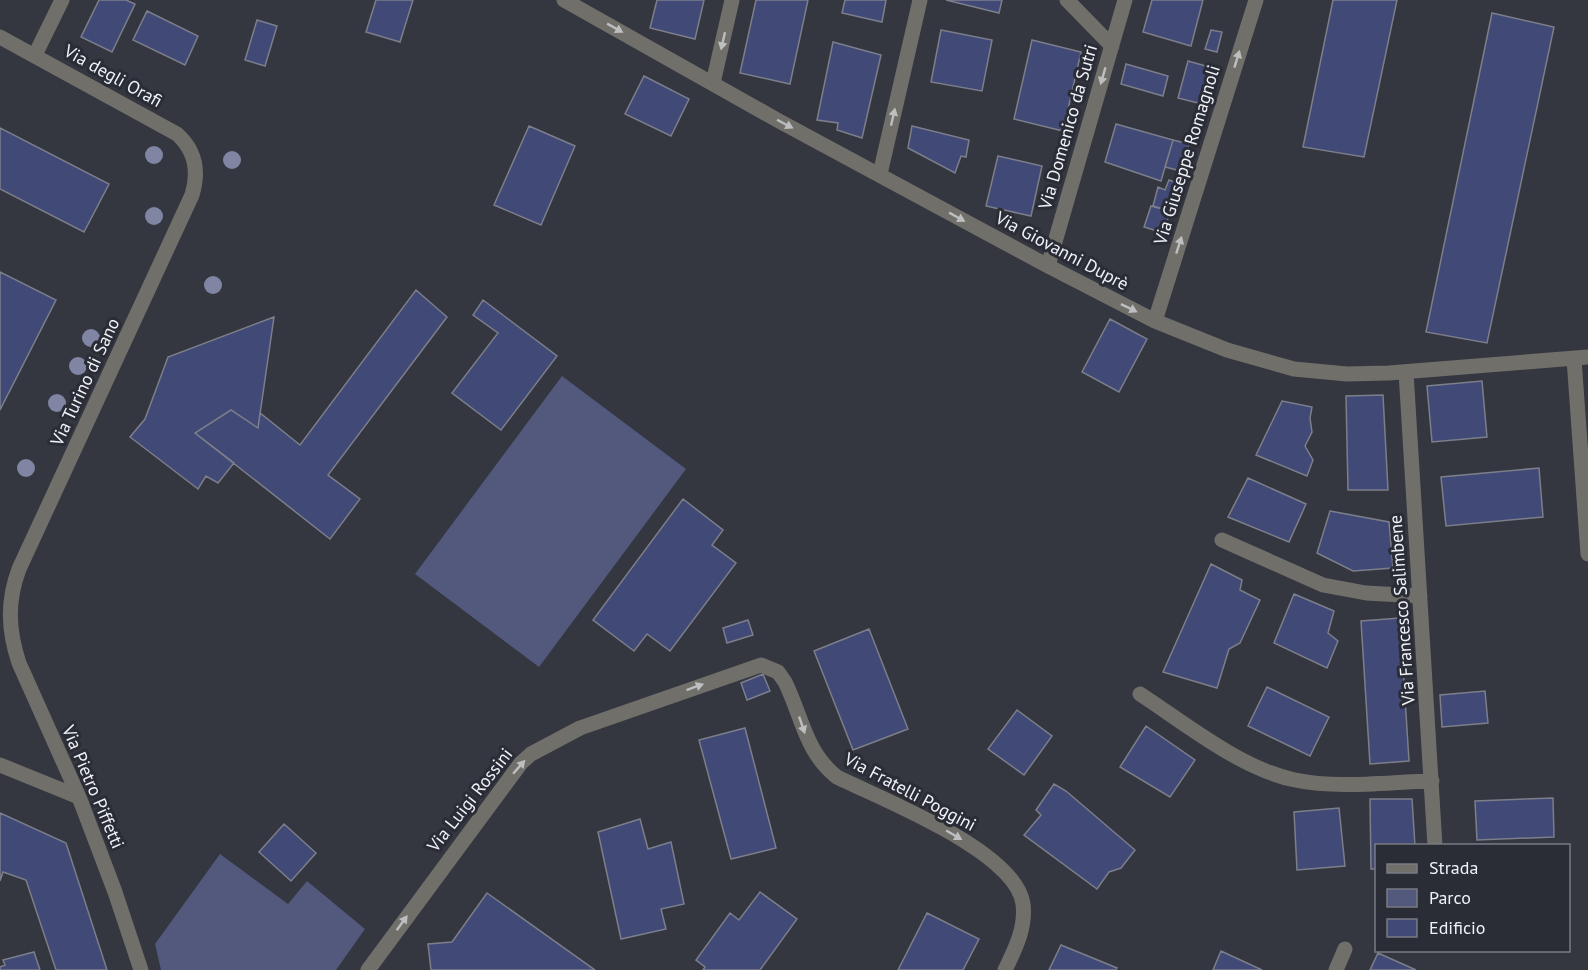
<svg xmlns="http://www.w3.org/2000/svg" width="1588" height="970" viewBox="0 0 1588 970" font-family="'PT Sans',sans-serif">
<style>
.green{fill:#52597c}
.building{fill:#414976;stroke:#7c7f8a;stroke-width:1.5}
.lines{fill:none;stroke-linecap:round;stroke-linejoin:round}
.minor{stroke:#716f6a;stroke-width:15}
.tree{fill:#7f85a2}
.oneway{fill:#bdbebf}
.labels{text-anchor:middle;stroke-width:6;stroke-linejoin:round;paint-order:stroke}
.street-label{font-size:18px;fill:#f0f2f8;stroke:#2a2c36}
</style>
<rect width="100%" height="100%" fill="#343640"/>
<path class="green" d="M562,376L686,469L539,667L415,574Z
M220,854L288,904L307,881L365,929L336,970H161L155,944Z"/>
<path class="building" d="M99,0H126L135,4L112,52L81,37Z
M376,0H413L400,42L366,32Z
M657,0H704L695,39L650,28Z
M756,0H808L790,84L740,73Z
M845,0H886L882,22L842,13Z
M946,0H1002L999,13Z
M1152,0H1203L1191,46L1143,32Z
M1333,0H1397L1364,157L1303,147Z
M147,11L198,36L185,65L133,40Z
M1492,13L1554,27L1487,343L1426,332Z
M257,20L277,26L265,66L245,60Z
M941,30L992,40L982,91L931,82Z
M1211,30L1222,32L1217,52L1205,49Z
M1032,40L1081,52L1063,131L1014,119Z
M833,42L881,55L862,138L837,130L838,123L817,120Z
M1188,61L1213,68L1202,104L1178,98Z
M1126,64L1168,76L1163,96L1121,84Z
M644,76L689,99L671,136L625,114Z
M1116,124L1173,140L1161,181L1105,162Z
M529,126L575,146L541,225L494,205Z
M912,126L969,140L966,157L961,156L955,173L908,148Z
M0,128L109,184L84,232L0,189Z
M1173,140L1189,144L1181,171L1165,167Z
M998,156L1042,166L1031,216L986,206Z
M1169,180L1178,183L1170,211L1153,206L1158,187L1165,190Z
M1151,206L1170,211L1164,233L1144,227Z
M0,272L56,300L0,410Z
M416,290L447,317L328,475L360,499L330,539L195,433L231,410L258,428L260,413L300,445Z
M483,300L557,356L501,430L452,393L498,333L473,315Z
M274,317L258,428L231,410L195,433L234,463L218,483L206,476L198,489L130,437L145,419L168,357Z
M1110,319L1147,339L1119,392L1082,372Z
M1482,381L1487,437L1432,442L1427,386Z
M1383,395L1388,490H1348L1346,396Z
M1282,401L1312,407L1310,418L1312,432L1305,446L1313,460L1307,476L1256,455Z
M1539,468L1543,517L1446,526L1441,477Z
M1248,478L1306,504L1289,542L1228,517Z
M683,499L723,530L712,545L736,563L670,651L647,634L634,651L593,620Z
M1330,511L1389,522L1393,568L1353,571L1317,553Z
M1211,564L1242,580L1240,590L1260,600L1240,643L1229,649L1217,688L1163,672Z
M1294,594L1334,611L1328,633L1338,641L1327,668L1274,643Z
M1400,618L1409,761L1370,764L1361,621Z
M748,620L753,635L727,643L723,628Z
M869,629L908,729L853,750L814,651Z
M763,674L770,691L747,700L741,683Z
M1267,687L1329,717L1310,756L1248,726Z
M1485,691L1488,723L1442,727L1440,695Z
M1017,710L1052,736L1024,775L988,749Z
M1146,726L1195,760L1170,797L1120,767Z
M745,728L776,848L731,859L699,740Z
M1054,784L1066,791L1135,850L1121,868L1109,872L1097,889L1024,835L1041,815L1036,810Z
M1553,798L1554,837L1477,840L1475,801Z
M1370,799H1412L1415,846H1376V869H1371Z
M1339,808L1345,866L1297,870L1294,812Z
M0,813L66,843L107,970H56L26,880L3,872L0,881Z
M640,819L648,849L671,842L684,904L661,909L666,929L621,939L598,832Z
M284,824L316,853L291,881L259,852Z
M760,892L797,919L760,970H703L705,967L696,960L730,913L739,920Z
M487,893L595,970H431L428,944L452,942Z
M927,913L979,939L963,970H898Z
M1061,945L1117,968L1116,970H1049Z
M1221,951L1262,970H1213Z
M34,952L40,970H0V967L5,965L3,960Z
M1378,953L1416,970H1370Z"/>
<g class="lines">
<path class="minor" d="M564,0L779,121L1048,266L1155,321L1227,350L1294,369L1347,374L1389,373L1588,357
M1067,0L1112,46
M0,37L177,134C196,151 199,172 192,195L19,569C7,601 8,630 19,663L79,797L115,892L141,970
M35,55L62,0
M713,83L732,0
M880,174L920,0
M1048,266L1125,0
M1155,321L1256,0
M1574,359L1588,554
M1406,372L1435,846
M1222,540L1323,585L1366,593L1420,596
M1140,694C1186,724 1241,769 1295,780C1338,789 1387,782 1432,781
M0,765L79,797
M368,970L521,763L531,754L580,728L761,665L778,672L785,682C802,716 805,752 837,777C881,799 1016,851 1023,904C1026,928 1015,949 1005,970
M1336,970L1345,949"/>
</g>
<g class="tree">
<circle cx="154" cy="155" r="9"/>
<circle cx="232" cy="160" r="9"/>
<circle cx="154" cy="216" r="9"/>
<circle cx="213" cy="285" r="9"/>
<circle cx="91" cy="338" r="9"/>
<circle cx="78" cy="366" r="9"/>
<circle cx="57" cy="403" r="9"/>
<circle cx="26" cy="468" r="9"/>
</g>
<defs><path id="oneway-solid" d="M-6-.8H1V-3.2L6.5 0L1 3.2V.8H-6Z" transform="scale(1.5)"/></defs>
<g class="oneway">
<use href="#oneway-solid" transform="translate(615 28) rotate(29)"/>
<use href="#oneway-solid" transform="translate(723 41) rotate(103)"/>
<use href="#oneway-solid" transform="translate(1237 59) rotate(-73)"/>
<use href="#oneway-solid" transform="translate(1103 76) rotate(106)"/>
<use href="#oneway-solid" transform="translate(893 117) rotate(-77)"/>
<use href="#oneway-solid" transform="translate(785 124) rotate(28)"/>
<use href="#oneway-solid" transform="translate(957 217) rotate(29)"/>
<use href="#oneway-solid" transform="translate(1179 245) rotate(-72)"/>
<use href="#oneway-solid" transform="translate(1129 308) rotate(26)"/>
<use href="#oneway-solid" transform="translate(695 687) rotate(-20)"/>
<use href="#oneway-solid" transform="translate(802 725) rotate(71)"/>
<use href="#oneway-solid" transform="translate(519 767) rotate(-49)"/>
<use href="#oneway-solid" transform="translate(954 835) rotate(30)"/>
<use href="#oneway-solid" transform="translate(402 923) rotate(-54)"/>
</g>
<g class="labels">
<g class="street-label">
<text transform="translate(113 76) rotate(29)" y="6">Via degli Orafi</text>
<text transform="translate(1068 127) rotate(-74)" y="6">Via Domenico da Sutri</text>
<text transform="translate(1187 155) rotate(-73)" y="6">Via Giuseppe Romagnoli</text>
<text transform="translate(1062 251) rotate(28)" y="6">Via Giovanni Duprè</text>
<text transform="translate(85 382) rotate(-65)" y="6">Via Turino di Sano</text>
<text transform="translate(1402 610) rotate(-94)" y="6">Via Francesco Salimbene</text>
<text transform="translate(93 787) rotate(67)" y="6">Via Pietro Piffetti</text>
<text transform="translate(910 792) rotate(28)" y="6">Via Fratelli Poggini</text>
<text transform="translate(470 800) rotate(-52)" y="6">Via Luigi Rossini</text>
</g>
</g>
<rect x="1375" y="844" width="195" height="108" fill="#2a2c36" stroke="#797b84" stroke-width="1.5"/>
<rect x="1387" y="864" width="30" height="9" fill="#716f6a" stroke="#797b84" stroke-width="1.5"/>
<text x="1429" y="874" font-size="18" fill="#f0f2f8">Strada</text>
<rect x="1387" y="889" width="30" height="18" fill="#52597c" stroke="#797b84" stroke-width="1.5"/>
<text x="1429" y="904" font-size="18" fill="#f0f2f8">Parco</text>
<rect x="1387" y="919" width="30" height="18" fill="#414976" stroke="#797b84" stroke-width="1.5"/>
<text x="1429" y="934" font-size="18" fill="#f0f2f8">Edificio</text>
</svg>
